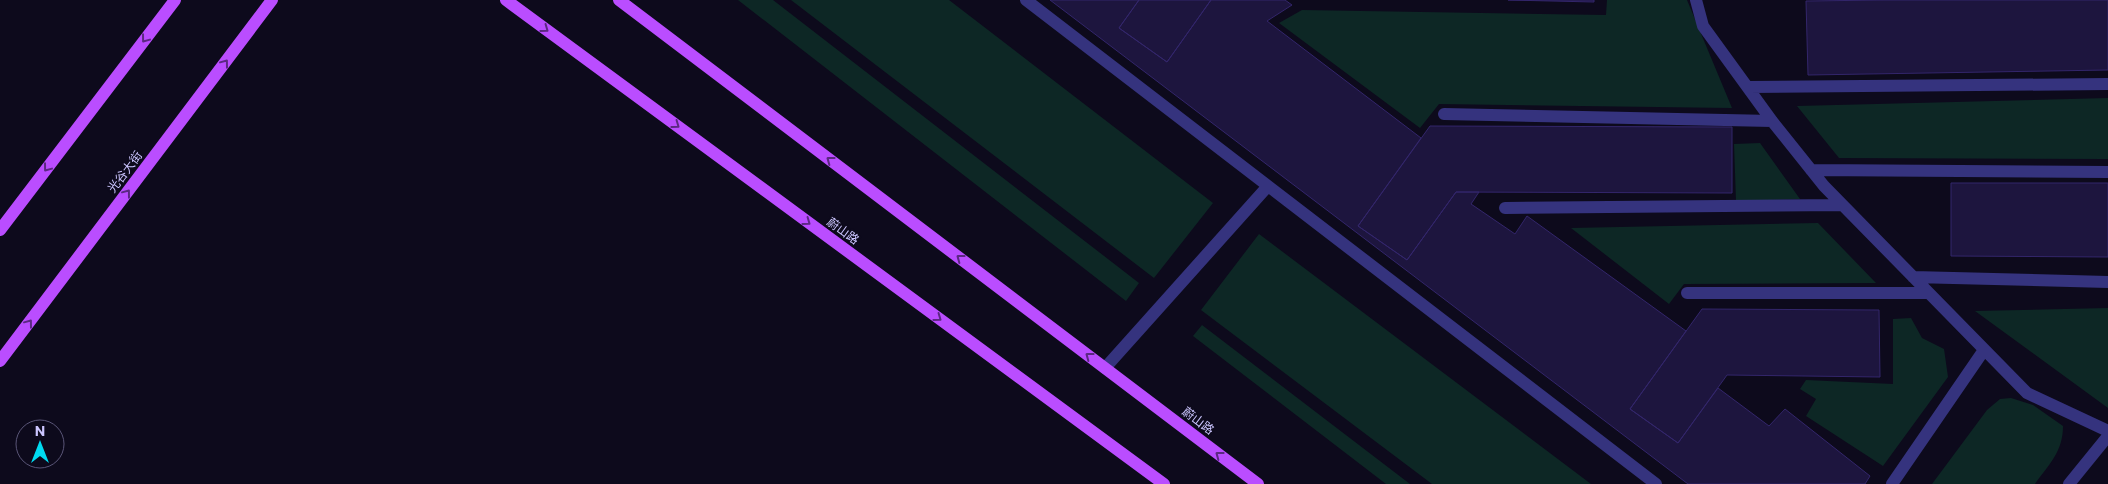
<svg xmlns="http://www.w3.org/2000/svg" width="2108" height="484" viewBox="0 0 2108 484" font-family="Commissioner,'Noto Sans SC',sans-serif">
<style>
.green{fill:#0d2725}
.building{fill:#1d153e;stroke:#33266b}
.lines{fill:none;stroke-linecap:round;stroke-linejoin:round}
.minor{stroke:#35337e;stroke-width:12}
.major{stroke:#ba4dff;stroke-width:12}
.oneway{stroke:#5b2882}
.labels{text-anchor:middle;stroke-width:4;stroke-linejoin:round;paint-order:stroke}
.street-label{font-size:12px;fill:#ccc6ff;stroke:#0d0a1c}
</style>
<rect width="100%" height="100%" fill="#0d0a1c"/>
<path class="green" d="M738,0H773L1139,283L1126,301Z
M791,0H949L1213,203L1154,278Z
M1607,0H1687L1732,108L1439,104L1420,128L1279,23L1302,10L1606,15Z
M2108,98V159L1839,158L1797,106Z
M1760,143L1800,199L1736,201L1734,144Z
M1818,223L1876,283L1684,284L1669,304L1571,228Z
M1259,234L1591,484H1432L1201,310Z
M2108,308V408L1975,311Z
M1911,318L1922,338L1944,349L1948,377L1883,466L1806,416L1816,399L1800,389L1806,380L1893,384V319Z
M1202,325L1410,484H1386L1193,336Z
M2011,398L2033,405L2063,426C2063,452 2049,464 2035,484H1932L1987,410L2000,399Z"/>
<path class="building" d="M1050,0H1139L1119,28L1167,62L1211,0H1285L1292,5L1267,21L1421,138L1358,226L1407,260L1456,192H1479L1471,204L1515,234L1527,216L1686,331L1630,409L1678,443L1718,388L1769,426L1785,409L1870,476L1865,484H1688Z
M1139,0H1211L1167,62L1119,28Z
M1508,0H1594V2Z
M1884,0H2108V70L1808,75L1806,1Z
M1430,126L1732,127V193L1456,192L1407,260L1358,226Z
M1951,183H2108V257L1951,256Z
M1702,309L1879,310L1880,377L1727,375L1678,443L1630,409Z"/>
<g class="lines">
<path class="minor" d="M1026,0L1656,484
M1696,0L1703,26L1772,121L1824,186L2027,393L2108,431
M1749,87L2108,84
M1444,114L1772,121
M1811,170L2108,172
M1505,208L1842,205
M1913,277L2108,282
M1687,293H1929
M1105,368L1268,186
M1892,484L1984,350
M2069,484L2108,436"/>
<path class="major" d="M506,0L1164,484
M619,0L1258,484
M0,230L175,0
M0,361L272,0"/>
</g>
<defs><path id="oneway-chevron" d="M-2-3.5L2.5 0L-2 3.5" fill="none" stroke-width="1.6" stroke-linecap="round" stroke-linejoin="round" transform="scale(1.25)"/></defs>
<g class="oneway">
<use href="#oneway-chevron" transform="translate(545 29) rotate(36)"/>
<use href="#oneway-chevron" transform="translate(145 39) rotate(127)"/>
<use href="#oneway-chevron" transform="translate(225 63) rotate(-53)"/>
<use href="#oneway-chevron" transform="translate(676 125) rotate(36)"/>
<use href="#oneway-chevron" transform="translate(830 160) rotate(-143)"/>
<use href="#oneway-chevron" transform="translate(47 168) rotate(127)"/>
<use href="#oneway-chevron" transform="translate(127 193) rotate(-53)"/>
<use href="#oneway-chevron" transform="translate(807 222) rotate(36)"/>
<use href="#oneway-chevron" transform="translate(960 258) rotate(-143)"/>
<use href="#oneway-chevron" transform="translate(938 318) rotate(36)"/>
<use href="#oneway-chevron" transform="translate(29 323) rotate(-53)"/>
<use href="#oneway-chevron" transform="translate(1089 356) rotate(-143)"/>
<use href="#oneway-chevron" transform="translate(1219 455) rotate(-143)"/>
</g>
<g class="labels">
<g class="street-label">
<text transform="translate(125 172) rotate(-53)" y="4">光谷大街</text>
<text transform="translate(843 231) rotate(36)" y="4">蔚山路</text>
<text transform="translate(1198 421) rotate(37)" y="4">蔚山路</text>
</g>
</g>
<g transform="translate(40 444)"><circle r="24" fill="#0d0a1c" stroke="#595577"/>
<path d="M0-4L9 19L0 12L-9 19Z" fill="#00dbf1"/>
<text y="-8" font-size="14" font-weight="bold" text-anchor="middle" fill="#ccc6ff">N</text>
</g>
</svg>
